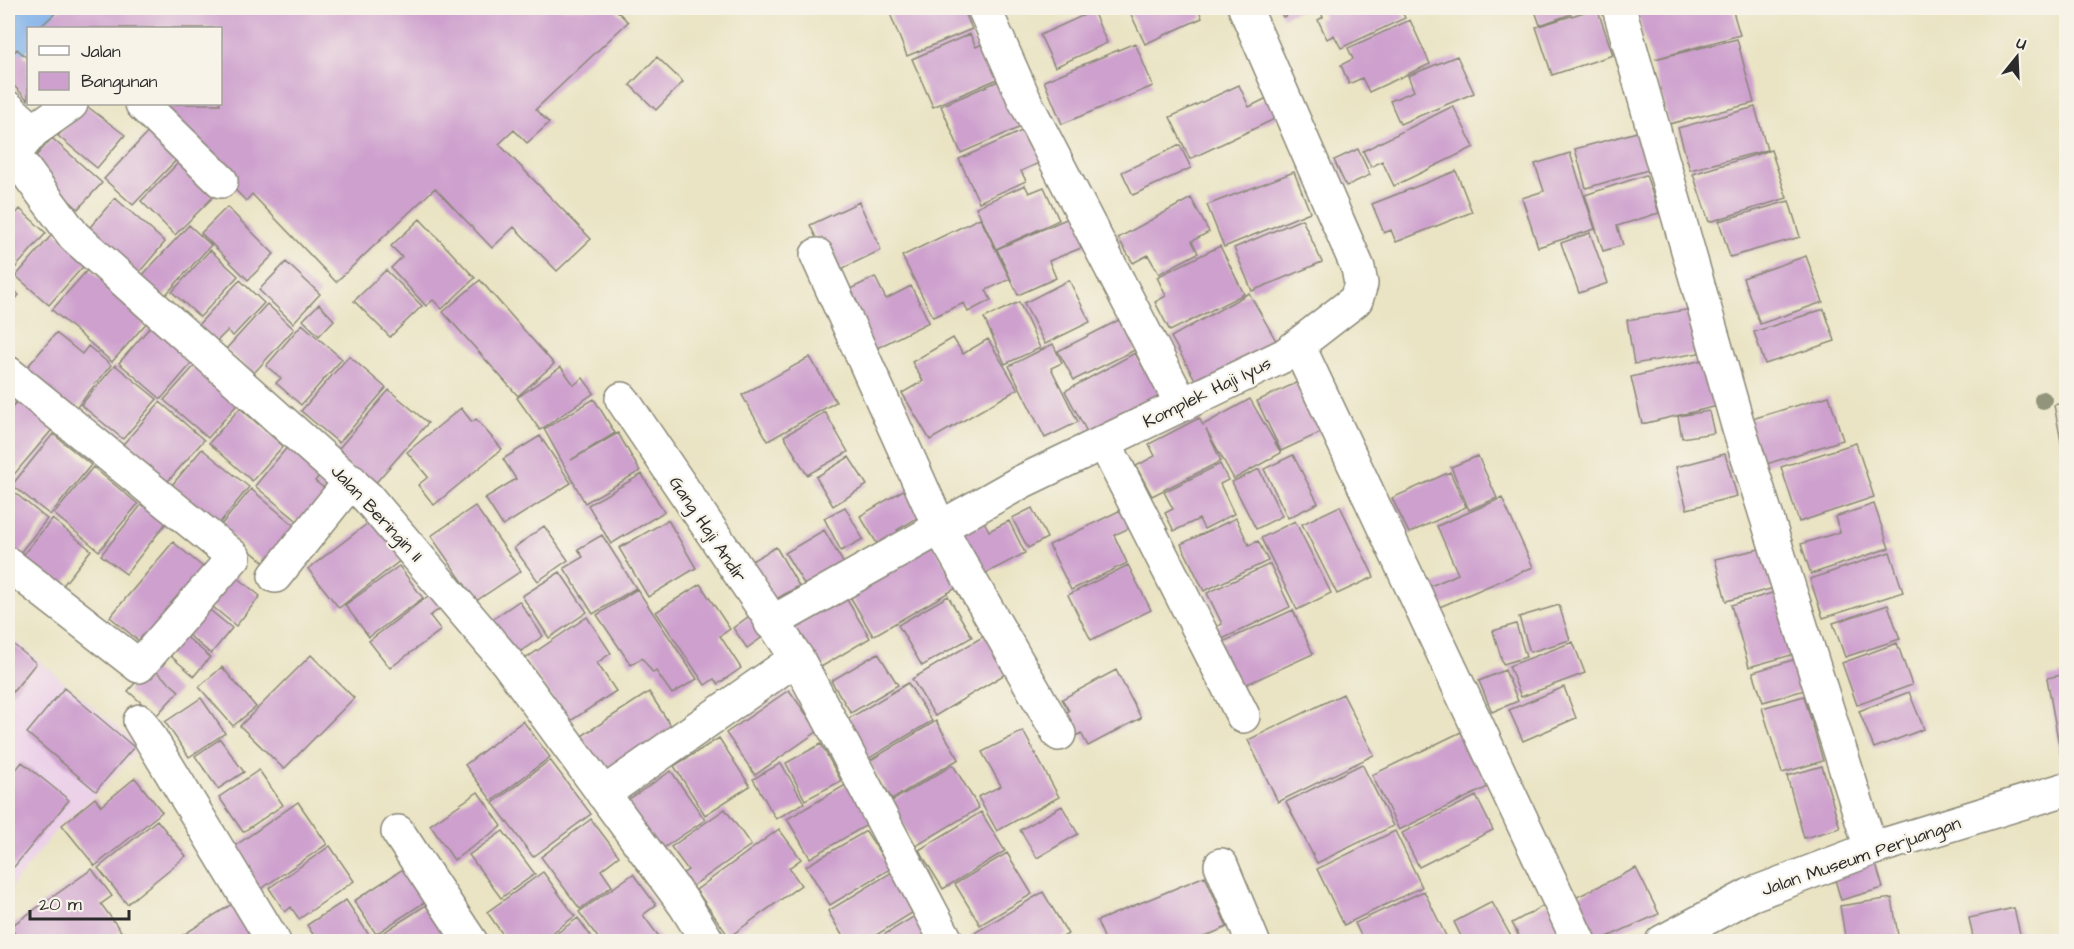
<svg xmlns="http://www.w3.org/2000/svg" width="2074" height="949" viewBox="0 0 2074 949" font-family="'Architects Daughter',sans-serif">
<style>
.built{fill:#ecd1e9}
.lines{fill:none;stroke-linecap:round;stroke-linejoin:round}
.river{stroke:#7cafe9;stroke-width:60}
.building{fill:#cea0ce}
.minor-casing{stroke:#8a8878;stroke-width:36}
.minor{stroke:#fff;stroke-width:33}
.tree{fill:#92957b}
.labels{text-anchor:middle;stroke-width:4.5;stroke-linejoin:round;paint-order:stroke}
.street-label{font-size:18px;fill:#2b2b2b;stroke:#f7f3e8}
</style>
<rect width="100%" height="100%" fill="#f7f3e8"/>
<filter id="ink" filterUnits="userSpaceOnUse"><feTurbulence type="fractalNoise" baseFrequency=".0167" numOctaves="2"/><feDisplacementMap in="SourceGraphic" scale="12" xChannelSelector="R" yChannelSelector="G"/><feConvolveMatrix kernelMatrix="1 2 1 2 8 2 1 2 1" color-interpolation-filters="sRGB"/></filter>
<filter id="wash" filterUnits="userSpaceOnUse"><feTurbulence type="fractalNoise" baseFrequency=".008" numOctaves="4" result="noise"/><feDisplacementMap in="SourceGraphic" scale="24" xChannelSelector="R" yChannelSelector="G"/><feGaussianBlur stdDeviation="1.35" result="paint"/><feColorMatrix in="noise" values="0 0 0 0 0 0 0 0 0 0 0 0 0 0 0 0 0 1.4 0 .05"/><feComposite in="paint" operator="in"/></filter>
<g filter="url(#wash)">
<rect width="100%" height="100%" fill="#eae4c4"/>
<path class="built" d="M8,634L140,747L99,792L61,824L8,891Z"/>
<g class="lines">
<path class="river" d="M8,28L27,8"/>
</g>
<g id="blocks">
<path class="building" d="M61,8H614L628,22L536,109L549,123L527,143L514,130L499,144L591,239L557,271L514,227L492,248L435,188L336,282L252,194L246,201L152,104H220V28H39Z
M898,8H963L972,29L907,56L889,11Z
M1128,8H1198L1202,18L1145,44Z
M1278,8H1304L1283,17Z
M1319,8H1400L1405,18L1341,48L1334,35L1327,39L1318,20L1323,17Z
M1534,8H1569L1571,14L1540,25Z
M1597,8L1613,55L1552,75L1536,27Z
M1636,8H1732L1740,35L1655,59L1737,39L1754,103L1669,124Z
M1093,11L1107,43L1055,67L1040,35Z
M1410,20L1430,64L1369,92L1362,78L1349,84L1341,65L1353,59L1348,48Z
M970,34L976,47L993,39L1009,74L933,107L912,59Z
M1135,43L1153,86L1062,124L1044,81Z
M17,49L28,59V100L8,80V59Z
M1457,56L1474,93L1400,124L1390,101L1414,91L1408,76Z
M657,57L683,82L656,110L630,85Z
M1010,76L1030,123L961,153L941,106Z
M1239,85L1249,107L1273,95L1283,115L1190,159L1170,117Z
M84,104L125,135L97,168L58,136Z
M1453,106L1474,147L1394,186L1382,161L1371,167L1363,151Z
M1755,107L1767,150L1690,170L1678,128Z
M1033,126L1048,159L1021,171L1026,181L979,202L959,159Z
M151,129L180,156L133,205L104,179Z
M1637,132L1648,170L1586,188L1575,149Z
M52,138L102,183L78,209L29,164Z
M1180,145L1191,168L1133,195L1122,172Z
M1358,149L1370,175L1346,186L1334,160Z
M1771,150L1787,198L1709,222L1693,174Z
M1570,153L1595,229L1538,247L1522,198L1544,191L1535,164Z
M179,162L214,196L175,235L141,201Z
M1456,171L1472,212L1396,242L1391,230L1384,233L1372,204Z
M1294,172L1310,212L1224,247L1207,205Z
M1646,175L1659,213L1617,226L1623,245L1603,251L1585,195Z
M1025,185L1029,193L1044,187L1059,220L996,249L976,207Z
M115,198L165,242L136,276L85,233Z
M1191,198L1209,232L1192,241L1198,253L1159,274L1148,255L1133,263L1118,238Z
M1789,201L1800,237L1730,257L1719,221Z
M859,202L881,250L833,273L810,225Z
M227,207L274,254L248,280L201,233Z
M20,209L46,233L8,276V223Z
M1078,214L1091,244L1049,261L1056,278L1018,295L997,249Z
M980,218L1010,279L986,290L991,300L968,312L964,303L933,317L902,256Z
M420,219L475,278L442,309L433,300L426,306L391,268L402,257L391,246Z
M1302,219L1322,262L1252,291L1234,248Z
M189,225L211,245L160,301L138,280Z
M55,231L88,261L49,305L16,276Z
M1590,233L1608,283L1579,293L1561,243Z
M1220,246L1244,294L1170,331L1155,302L1166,296L1157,277Z
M210,250L238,276L200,317L172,292Z
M1806,256L1823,302L1760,324L1743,278Z
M286,262L320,294L293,323L259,290Z
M89,268L149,320L112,362L52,310Z
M386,270L422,306L390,337L354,301Z
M875,277L886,299L911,286L929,322L873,350L844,292Z
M240,280L264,303L233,336L227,331L214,344L196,327Z
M480,280L554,364L518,396L443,312Z
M1069,280L1090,322L1045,344L1024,303Z
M8,285L19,295L8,308Z
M1249,293L1279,346L1201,390L1171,337Z
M1019,302L1040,348L1005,364L984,318Z
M267,304L294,329L254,373L226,349Z
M319,304L334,320L319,336L303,320Z
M1691,309L1699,353L1634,364L1627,320Z
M1824,309L1835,341L1765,364L1754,332Z
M1121,319L1137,349L1074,380L1058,351Z
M156,320L198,356L161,399L119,363Z
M302,324L342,359L301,405L276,383L281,378L266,366Z
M56,333L82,354L88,346L111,365L73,412L24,371Z
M953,338L963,354L988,339L1018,389L930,440L902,393L923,381L912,362Z
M1053,344L1062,363L1051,368L1078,422L1045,438L1009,366Z
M1135,353L1144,369L1157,362L1176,398L1093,443L1065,391Z
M349,356L386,388L339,443L301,411Z
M810,357L836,402L768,441L742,395Z
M1711,358L1722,405L1642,424L1631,377Z
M199,361L242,399L208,438L164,400Z
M115,365L157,399L123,439L81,405Z
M561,367L574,385L583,378L594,393L540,430L517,398Z
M1298,382L1322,432L1281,451L1257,401Z
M389,390L428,423L372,487L334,454Z
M21,396L56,425L11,478L8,476V413Z
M1829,396L1843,440L1757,467L1742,422Z
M594,399L615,433L571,460L618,433L640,471L585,503L544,429Z
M1250,399L1281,453L1234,479L1206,429L1221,461L1152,496L1136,466L1155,456L1149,444L1199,418L1203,425Z
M160,402L204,440L162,488L118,450Z
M2066,402V462H2065L2054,405Z
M240,408L283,446L252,481L209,443Z
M461,408L472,422L476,419L502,449L434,505L418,485L428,477L407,452Z
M1709,411L1714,433L1682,438L1678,416Z
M825,412L848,452L807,475L784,436Z
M53,434L91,465L50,515L12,485Z
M540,436L571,483L503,526L485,498L516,479L503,459Z
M1856,443L1874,497L1799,522L1781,467Z
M289,445L322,472L315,481L328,491L301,524L255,486Z
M202,449L249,487L213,531L186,509L192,501L172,485Z
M1725,454L1737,496L1687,509L1676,467Z
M1293,455L1318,503L1288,518L1264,469Z
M1478,456L1497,498L1469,510L1451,467Z
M849,457L867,485L833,506L816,477Z
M1220,464L1228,480L1220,484L1234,514L1204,529L1199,519L1174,531L1165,513L1173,509L1164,492Z
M93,467L138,504L99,551L54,514Z
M1259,469L1282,516L1256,529L1232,482Z
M1450,472L1466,507L1409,533L1392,498Z
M642,474L664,512L611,544L588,505Z
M910,486L926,513L897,530L902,538L881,550L860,516Z
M9,488L47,519L12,563L8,559Z
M251,489L296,527L266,564L220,526Z
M1502,498L1533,567L1435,609L1426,588L1458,574L1437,526Z
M142,504L166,523L126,574L101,555Z
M1874,504L1889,548L1811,574L1801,544L1840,532L1835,517Z
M475,506L521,571L476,601L431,536Z
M1340,506L1374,577L1337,594L1302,524Z
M845,507L863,539L841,551L824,518Z
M1032,508L1047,538L1028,548L1012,518Z
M1125,508L1134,526L1114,535L1127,563L1071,590L1049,545Z
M981,516L989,531L1009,521L1025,553L973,580L955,529Z
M376,517L406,556L339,608L308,569Z
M1236,518L1249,545L1258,541L1268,561L1204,591L1181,544Z
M52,519L91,550L57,593L18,561Z
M668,520L696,568L648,597L619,548Z
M1295,521L1331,593L1297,610L1261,538Z
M544,526L568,560L538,581L514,548Z
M824,530L847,569L809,592L785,553Z
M602,535L636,588L593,614L564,568L583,557L578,549Z
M929,537L958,587L873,636L844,586Z
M173,542L209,572L146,647L110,617Z
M776,547L799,586L766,605L743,566Z
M1764,548L1774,588L1726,601L1715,559Z
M1890,552L1903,592L1823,618L1810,579Z
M1270,564L1290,607L1216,642L1210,630L1222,624L1207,593Z
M1128,565L1151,610L1091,640L1068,595Z
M399,566L423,598L369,637L345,605Z
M231,572L260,596L236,626L207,602Z
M560,572L587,612L549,638L522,596Z
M700,584L730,629L720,636L741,668L718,684L714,679L705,685L656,612Z
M840,588L870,638L811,673L780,623Z
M637,589L697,679L672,694L656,671L653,673L642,658L631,665L597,615Z
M436,590L446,604L430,616L441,630L390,668L369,641Z
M1776,592L1795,654L1749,667L1731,605Z
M948,596L972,637L922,666L898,625Z
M519,601L543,636L512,657L487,623Z
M1559,605L1570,640L1530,652L1519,617Z
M1888,605L1900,639L1845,657L1833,623Z
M206,607L232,628L211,654L185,632Z
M1293,610L1313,654L1236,689L1216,645Z
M756,611L771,631L747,648L733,628Z
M587,617L611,653L597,663L616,691L569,722L525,659Z
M1516,624L1526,657L1503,664L1493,631Z
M182,633L210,657L194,676L166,652Z
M989,633L1012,670L935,716L912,679Z
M8,640L36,663L8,698Z
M1573,642L1585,673L1521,697L1509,666Z
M1897,643L1912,685L1857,705L1842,663Z
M878,653L898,685L851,713L831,681Z
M311,655L354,698L284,769L240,726Z
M1796,659L1805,690L1763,702L1753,672Z
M150,666L179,691L156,716L128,691Z
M222,667L256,707L233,726L199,687Z
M1116,670L1141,718L1088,746L1081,733L1072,738L1060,716L1069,711L1062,699Z
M1505,670L1518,701L1492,712L1479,681Z
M2066,674V755L2061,756L2047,678Z
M908,683L932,721L866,760L843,722Z
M1564,687L1576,718L1523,741L1509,710Z
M64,688L134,747L96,791L27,733Z
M789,690L818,731L755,775L726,733Z
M649,692L675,732L600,781L574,741Z
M1909,692L1924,729L1874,748L1859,711Z
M1343,694L1374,755L1278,802L1248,740Z
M1804,696L1823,761L1782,773L1762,708Z
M201,698L225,733L189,757L165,722Z
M523,721L550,757L492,801L465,765Z
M936,721L959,759L892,799L869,761Z
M1023,731L1059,797L997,831L978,797L1001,786L982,752Z
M1461,732L1488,787L1399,830L1372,775Z
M719,738L750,786L705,815L674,766Z
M220,739L244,772L218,789L195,756Z
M821,744L841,781L805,800L786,763Z
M550,760L591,814L533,857L493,803Z
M22,762L69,800L14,867L8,861V780Z
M781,763L804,803L776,819L753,779Z
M1362,764L1393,826L1317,863L1286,802Z
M953,765L979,808L916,846L890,802Z
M1822,766L1840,828L1804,838L1787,776Z
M259,770L283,805L243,832L219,797Z
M671,771L705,820L656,853L622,804Z
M135,778L162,812L95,866L62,825L95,798L101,806Z
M849,783L872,822L810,858L787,819Z
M478,792L502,826L454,860L430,825Z
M1476,796L1493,830L1419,867L1402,833Z
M298,802L327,844L258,891L229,850Z
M1062,806L1078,834L1037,858L1020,830Z
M725,809L751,845L691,887L682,874L688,870L671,847Z
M981,812L1005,851L943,889L919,850Z
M591,819L619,856L601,870L612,886L580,909L541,857Z
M157,820L186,856L127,904L98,868Z
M779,829L801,859L789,868L801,885L729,937L696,890Z
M503,831L535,874L501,898L469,855Z
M866,831L890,869L830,905L806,866Z
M1395,831L1422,887L1344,925L1317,869Z
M330,846L354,881L299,919L291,907L285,912L269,888Z
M1007,853L1032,894L980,925L955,884Z
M1875,861L1883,888L1841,900L1833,873Z
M406,867L428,900L376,934L354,901Z
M1636,868L1659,914L1596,942L1575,898Z
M92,869L112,896L101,904L121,931L106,942H21L10,927Z
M897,869L920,908L865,942H846L828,911Z
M543,872L575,916L540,942H508L487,912Z
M633,874L656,905L643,915L663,942H601L579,912Z
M1205,876L1227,927L1192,942H1106L1097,921Z
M1424,891L1449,942H1364L1355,923Z
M1043,892L1068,934L1055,942H975L971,935Z
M1892,898L1899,942H1846L1840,906Z
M346,900L373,941L318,942L307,925Z
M235,902L255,934L244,942H172Z
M1492,902L1514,942H1464L1454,922Z
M1548,903L1569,942H1522L1512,923Z
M426,905L448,938L443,942H382L378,936Z
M2014,908L2022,942H1974L1969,918Z
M923,911L941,942H872Z
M578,918L595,942H545Z"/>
</g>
</g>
<g filter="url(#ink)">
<use href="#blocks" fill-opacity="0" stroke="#8a8878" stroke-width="1.5"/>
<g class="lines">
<g class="minor-casing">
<path id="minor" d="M984,8L1025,101L1182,405
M1619,8L1739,429L1871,849
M142,104L221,181
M8,108L33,131L8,161
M33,131L71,104
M13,154L74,236L367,497L507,662L685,905L708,942
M817,255L939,526L1059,734
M1298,345L1579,942
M8,373L234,557L139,666L8,564
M622,399L797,658L947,942
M1104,442L1243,716
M275,576L351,481
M771,623L1021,482L1285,355L1356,300L1361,284L1358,268L1245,8
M140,721L274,942
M603,794L797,658
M398,832L471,942
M1221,865L1253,942
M1662,942L1750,895L1871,849L2066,789"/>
</g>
<use href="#minor" class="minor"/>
</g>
<circle class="tree" cx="2043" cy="400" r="9"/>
</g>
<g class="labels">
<g class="street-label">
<text transform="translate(1207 392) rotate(-26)" y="6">Komplek Haji Iyus</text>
<text transform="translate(377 513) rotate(47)" y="6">Jalan Beringin II</text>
<text transform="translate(708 529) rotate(56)" y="6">Gang Haji Andir</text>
<text transform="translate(1861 856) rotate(-19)" y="6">Jalan Museum Perjuangan</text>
</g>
</g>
<rect width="2074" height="949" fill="none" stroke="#f7f3e8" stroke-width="30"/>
<rect x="27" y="27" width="195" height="78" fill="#f7f3e8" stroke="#a5a39c" stroke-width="1.5"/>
<rect x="39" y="46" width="30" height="9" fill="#ffffff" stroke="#a5a39c" stroke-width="1.5"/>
<text x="81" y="57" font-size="18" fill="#2b2b2b">Jalan</text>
<rect x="39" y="72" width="30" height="18" fill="#cea0ce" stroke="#a5a39c" stroke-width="1.5"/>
<text x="81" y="87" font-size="18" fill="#2b2b2b">Bangunan</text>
<g transform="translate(2017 57) rotate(18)" stroke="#f7f3e8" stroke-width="4.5" paint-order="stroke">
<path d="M0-4.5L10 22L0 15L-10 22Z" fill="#2b2b2b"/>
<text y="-9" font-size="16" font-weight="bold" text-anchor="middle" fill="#2b2b2b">U</text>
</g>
<path d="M30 910v9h99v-9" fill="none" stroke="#2b2b2b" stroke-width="3"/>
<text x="39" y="910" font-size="18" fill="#2b2b2b" stroke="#f7f3e8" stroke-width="4.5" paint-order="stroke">20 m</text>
</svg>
